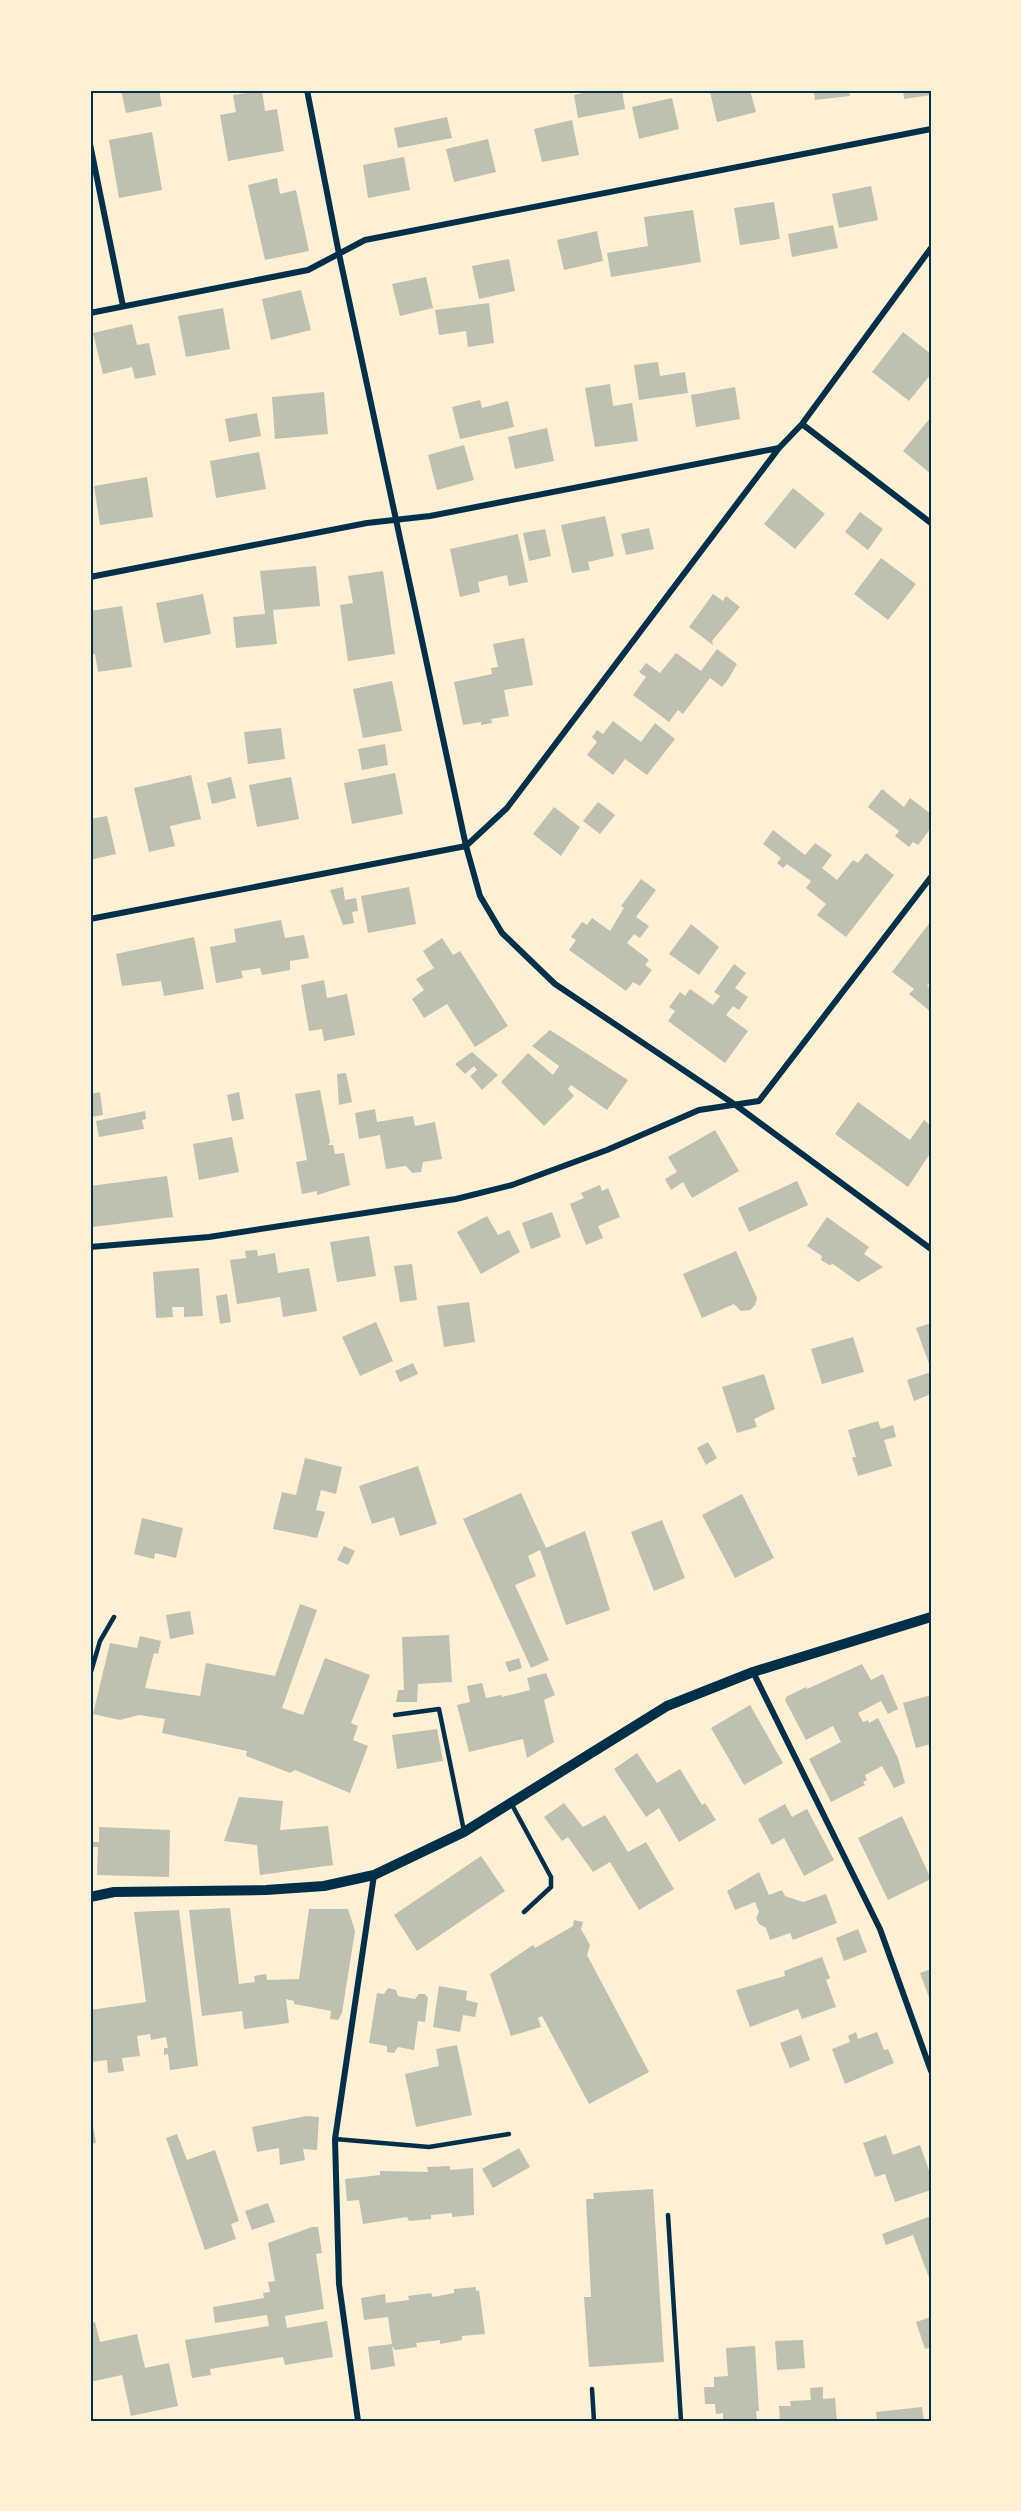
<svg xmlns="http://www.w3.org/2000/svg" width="1021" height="2511" viewBox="0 0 1021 2511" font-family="Cabin,sans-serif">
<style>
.building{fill:#bec0b2}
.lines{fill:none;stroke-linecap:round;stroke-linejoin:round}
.service{stroke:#003049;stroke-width:4.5}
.minor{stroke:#003049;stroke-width:6}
.tertiary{stroke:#003049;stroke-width:10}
.neatline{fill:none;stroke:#003049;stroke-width:2}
</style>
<rect width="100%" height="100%" fill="#fdf0d5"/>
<path class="building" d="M121,90H159L162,106L126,113Z
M598,90H622L625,109L578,118L574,95Z
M716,90H750L756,112L717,122L710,92Z
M814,90H849L850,96L815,100Z
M903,90H931V95L904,99Z
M262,91L265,111L277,109L284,151L228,161L220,115L236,112L233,95Z
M672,98L679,129L639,139L632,107Z
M447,117L452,138L398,148L394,128Z
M572,120L579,155L542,162L534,129Z
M152,132L162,190L119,198L109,140Z
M488,139L496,172L454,182L446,149Z
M404,157L410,190L368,198L363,165Z
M277,178L280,194L296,190L309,251L265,260L248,185Z
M871,186L878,220L839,228L832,194Z
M774,202L780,239L740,245L734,208Z
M693,210L701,262L611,277L607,253L648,246L644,217Z
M833,225L838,248L792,257L788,234Z
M597,231L603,261L564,270L557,240Z
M509,259L515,291L479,299L472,266Z
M426,277L433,308L400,316L392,284Z
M301,290L311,330L271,340L262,299Z
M489,303L494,343L468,347L466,331L439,335L435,310Z
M223,308L230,349L186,357L178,316Z
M132,324L137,345L149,343L156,375L135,379L132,367L103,374L93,333Z
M903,332L931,354V374L909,401L872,372Z
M658,362L660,376L685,372L688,393L639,400L634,365Z
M610,384L613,406L632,403L638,441L595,447L585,388Z
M735,387L740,419L696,427L691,395Z
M324,392L328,434L275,439L272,397Z
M480,400L482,408L508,401L514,427L460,439L452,407Z
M257,413L261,436L229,442L225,419Z
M931,417V474L903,451Z
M547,428L554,461L515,469L508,437Z
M464,445L474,480L437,490L428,455Z
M259,452L266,489L216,498L210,461Z
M147,477L153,517L100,525L94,486Z
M793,488L825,514L795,549L764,524Z
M860,512L883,529L868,550L845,532Z
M605,516L614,556L588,562L590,570L572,573L561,525Z
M649,528L654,549L626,555L621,534Z
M545,529L551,556L529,561L523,533Z
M518,534L528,582L509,586L507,575L478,582L480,592L460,597L450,549Z
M881,558L916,584L888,620L854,594Z
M316,566L320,606L273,610L277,644L236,648L233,617L265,614L260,571Z
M383,571L395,654L348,661L340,605L353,603L348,576Z
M203,594L211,634L164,643L156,603Z
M713,594L723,601L726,596L740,607L712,641L713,645L689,627Z
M122,606L132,667L98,672L95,654L90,655V611Z
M524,638L533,685L504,690L509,716L491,719L492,723L481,725V722L463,725L454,682L492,674L491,668L498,667L493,644Z
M717,649L737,664L729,678L722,687L710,678L683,714L678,710L669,722L633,695L646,677L639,672L646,663L660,673L676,653L701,671Z
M392,681L402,731L363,738L353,689Z
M613,721L641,742L655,723L675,739L647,775L625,759L613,775L587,755L597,742L592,737L597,730L603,734Z
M281,728L285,759L248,764L244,732Z
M385,744L388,765L362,770L358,749Z
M395,773L403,814L352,824L344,783Z
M191,775L201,819L170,826L175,846L149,852L134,788Z
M231,777L236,798L212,804L207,783Z
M291,777L299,819L257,827L249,785Z
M882,789L904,807L910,798L931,814V828L918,845L913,842L909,847L895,836L899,831L868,807Z
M598,802L615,815L600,834L583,821Z
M554,807L580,827L561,856L533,834Z
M107,816L116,854L90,860V819Z
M773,830L805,855L815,843L832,855L822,868L837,880L853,860L858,863L866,853L894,875L846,937L817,915L826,904L806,888L811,881L787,864L783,868L777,863L781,858L763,844Z
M641,879L656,890L636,917L649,926L640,938L634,934L627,943L649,960L645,965L652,970L640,986L633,982L626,991L569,950L576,940L571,937L582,922L587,925L592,918L610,931L624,908L621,906Z
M343,887L345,900L356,898L358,911L352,912L354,923L343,925L330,890Z
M409,887L416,924L368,933L361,896Z
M281,920L285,938L304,935L309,958L290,961V970L262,975L260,968L241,971L243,978L216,983L210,947L236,942L234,929Z
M931,921V981L927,986L931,989V1012L909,994L914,989L892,972Z
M691,924L719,947L699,975L669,954Z
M194,937L204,989L164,996L161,981L122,986L116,954Z
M442,938L453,955L460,951L508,1026L475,1047L447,1004L424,1018L412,999L424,990L416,979L434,968L423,951Z
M734,964L746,973L735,988L748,997L739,1010L733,1006L726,1015L748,1031L725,1063L668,1021L675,1011L669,1007L680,992L685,996L690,989L713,1005L720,996L714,992Z
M324,980L327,998L347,994L355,1035L324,1041L322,1029L309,1031L301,985Z
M550,1030L628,1080L607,1110L571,1085L568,1089L574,1096L544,1126L501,1082L528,1053L553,1075L559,1066L532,1046Z
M472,1052L498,1075L482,1090L470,1076L477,1070L474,1066L465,1074L455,1064Z
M346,1073L352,1102L339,1105L337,1074Z
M320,1090L330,1142L328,1145H333L335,1154L344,1153L350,1185L317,1195V1191L302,1194L296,1162L307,1160L295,1094Z
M100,1092L103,1115L90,1117V1094Z
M239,1092L244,1119L232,1121L227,1095Z
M858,1102L910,1140L924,1120L931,1126V1152L908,1187L835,1134Z
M375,1109L377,1122L413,1116L415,1126L435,1122L442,1159L423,1162L421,1172L412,1173L406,1166L386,1169L380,1135L359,1139L355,1113Z
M145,1111L146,1119L142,1120L144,1129L99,1137L96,1121Z
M715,1130L739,1171L692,1198L683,1182L671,1190L665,1179L677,1172L668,1157Z
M232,1137L239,1172L199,1180L193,1144Z
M167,1176L173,1217L93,1227L90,1186Z
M797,1181L808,1205L749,1232L738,1208Z
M600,1185L602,1191L608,1188L620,1217L598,1226L603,1238L586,1245L570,1204L584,1198L581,1193Z
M552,1212L561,1237L531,1249L522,1223Z
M487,1216L498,1235L509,1230L520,1252L481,1274L457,1232Z
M827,1217L869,1247L864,1254L883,1267L858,1282L833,1264L829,1265L821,1260L822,1256L807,1246Z
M369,1236L376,1276L337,1282L330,1242Z
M257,1250L258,1256L275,1253L278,1273L309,1268L317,1311L283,1317L280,1297L237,1304L230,1260L246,1258L245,1251Z
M736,1251L757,1298L755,1305L750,1310L741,1311L734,1304L702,1318L683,1274Z
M412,1264L417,1300L400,1302L394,1266Z
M199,1268L203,1316L184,1317V1307H172L173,1317L156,1318L153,1272Z
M227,1294L231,1322L220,1324L216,1296Z
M469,1302L475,1342L444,1347L437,1306Z
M376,1322L393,1361L360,1376L342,1337Z
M931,1323V1369L916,1328Z
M853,1337L864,1372L822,1384L811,1349Z
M413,1363L418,1374L400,1382L395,1371Z
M931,1372V1394L914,1401L907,1380Z
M764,1374L775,1409L754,1419L757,1427L737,1433L722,1387Z
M878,1421L881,1429L893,1425L896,1437L884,1440L892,1466L858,1476L852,1457H856L848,1430Z
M708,1442L717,1458L706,1465L697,1448Z
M305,1458L342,1467L336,1494L321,1490L316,1510L325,1512L317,1538L273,1529L282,1492L296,1495Z
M418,1466L437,1524L400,1536L394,1517L372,1524L359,1486Z
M521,1493L546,1548L585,1531L610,1610L566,1625L540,1550L528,1556L536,1576L515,1585L549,1660L531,1668L463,1519Z
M742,1494L774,1558L735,1578L702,1515Z
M142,1518L183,1528L176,1558L155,1553L154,1559L134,1554Z
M662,1520L685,1578L654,1591L631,1532Z
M344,1546L355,1551L348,1565L337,1560Z
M300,1604L317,1610L282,1708L303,1715L325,1658L370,1675L351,1723L358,1726L353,1740L368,1746L350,1793L295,1770L290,1773L246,1756L247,1751L162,1733L165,1719L139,1715L120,1720L93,1714L110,1643L137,1648L140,1636L161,1641L158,1654L154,1653L145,1688L200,1696L206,1663L275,1676Z
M190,1611L194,1634L170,1639L166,1615Z
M449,1635L452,1682L418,1684L417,1702H396L398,1690H404L402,1637Z
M519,1658L522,1668L509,1672L505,1662Z
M862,1664L871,1680L883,1674L898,1709L888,1714L881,1701L858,1713L863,1722L868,1720L869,1723L878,1718L898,1758L905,1783L894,1788L882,1766L865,1775L867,1780L863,1782L865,1785L831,1802L809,1759L841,1742L833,1726L806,1740L785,1700L786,1697L806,1687L807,1689Z
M546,1673L555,1695L544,1700L554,1742L527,1758L523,1739L469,1752L457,1705L470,1702L467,1686L482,1683L486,1698L501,1695L502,1697L530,1690L527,1678Z
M931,1695V1744L916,1748L903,1703Z
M750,1705L783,1763L744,1785L711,1728Z
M437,1729L443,1761L397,1769L392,1735Z
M637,1753L657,1783L680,1769L702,1805L705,1803L716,1820L679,1842L659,1808L646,1817L614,1769Z
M239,1797L283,1801L280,1830L328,1826L333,1865L260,1875L257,1845L224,1841Z
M564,1803L583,1827L605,1815L628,1852L646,1842L674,1889L639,1910L610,1862L593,1872L568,1837L562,1841L544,1817Z
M785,1804L792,1817L807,1809L834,1860L804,1876L784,1838L772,1845L758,1819Z
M902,1816L931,1879L888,1900L858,1838Z
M99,1827L170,1830L169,1877L97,1875L98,1847H93V1842H99Z
M481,1856L505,1891L417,1951L394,1915Z
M759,1872L769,1895L782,1890L785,1896L803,1902L826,1894L837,1923L793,1940L790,1933L770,1940L766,1928L759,1924L756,1918L759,1912L755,1902L735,1910L727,1891Z
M230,1908L239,1984L255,1982L254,1976L266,1974L267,1980L299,1979L309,1909H348L355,1931L342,2013L338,2020L330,2019L331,2011L294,2004V2001L286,1999L289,2023L244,2029L242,2011L202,2016L189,1910Z
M179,1910L198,2066L170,2070L168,2054L164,2055V2048H168L166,2037L151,2040L150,2034L137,2036L140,2056L122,2058L124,2071L108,2073L107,2060L91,2062L90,2010L146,2002L134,1912Z
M574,1920L583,1922L581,1929L590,1945L587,1955L649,2072L589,2104L542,2016L538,2018L541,2027L511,2036L490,1974L533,1945L535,1948L573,1926Z
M858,1929L867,1952L844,1961L836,1938Z
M822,1957L830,1978L826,1980L836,2007L802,2019L798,2009L750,2027L736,1990L785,1976L784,1971Z
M931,1969V2003L920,1973Z
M439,1986L467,1991L466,2000L478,2003L475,2017L463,2015L460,2032L433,2027Z
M388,1988L396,1990L398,1996L415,1999L419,1994H425L428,1998L425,2022L418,2021L414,2050L398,2047L394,2053L387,2052V2046L369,2043L377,1993L384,1994Z
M856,2032L858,2039L877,2032L884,2050L888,2049L894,2063L845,2084L832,2049L850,2042L848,2036Z
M801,2035L810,2060L790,2068L780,2043Z
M457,2045L472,2115L416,2127L405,2074L439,2066L436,2049Z
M90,2108L96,2143L90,2144Z
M306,2116L319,2117L317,2150L303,2149L305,2160L280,2165L279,2148L257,2152L252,2127Z
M177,2134L187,2160L215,2150L239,2221L231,2224L236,2239L205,2250L166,2138Z
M886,2135L893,2155L920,2145L931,2176V2190L895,2202L885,2174L875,2177L863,2143Z
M519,2148L530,2167L493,2188L482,2169Z
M450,2166V2170L473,2168L474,2215L452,2217V2213L431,2215V2219L409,2221L407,2217L363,2224L359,2200L347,2201L345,2179L380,2175V2171L428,2172L427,2167Z
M653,2189L664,2362L589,2367L584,2297H591L586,2199H594L593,2193Z
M268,2203L275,2222L252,2230L245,2211Z
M931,2216V2283L913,2235L886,2245L882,2234Z
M312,2227H318L322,2253L316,2254L324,2309L285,2316L287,2328L327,2321L333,2357L285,2365L283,2357L210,2369L211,2375L192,2378L185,2340L269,2326L267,2315L215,2323L213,2307L264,2298L263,2293L270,2292L268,2282L275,2281L268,2243Z
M476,2287V2291L479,2290L485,2334L462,2336V2340L440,2344V2340L416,2343L417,2347L395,2350L392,2346L395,2366L371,2370L368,2347L392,2344L388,2317L364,2320L361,2298L385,2294L386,2303L409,2300L408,2296L431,2293L433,2297L454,2293V2289Z
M931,2317V2347L925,2349L916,2322Z
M95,2322L100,2342L137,2334L145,2368L169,2363L178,2406L131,2416L122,2375L90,2382V2323Z
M803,2340L805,2368L777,2370L775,2341Z
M755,2346L759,2411H756L757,2421H723V2413L716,2414L715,2404H705L704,2387H714V2377L728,2376L726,2348Z
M823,2387V2399L835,2398L837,2421H780L779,2406H791L790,2401L811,2400L810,2388Z
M922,2407L924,2421H877L876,2412Z"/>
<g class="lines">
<path class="service" d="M90,1675L100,1641L114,1617
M395,1715L439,1709L464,1831
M511,1803L551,1877V1887L524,1912
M335,2139L429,2147L509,2134
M668,2215L681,2421
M592,2389L594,2421"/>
<path class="minor" d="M307,90L339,254L466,846L480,896L502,933L555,984L737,1106L931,1249
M90,144L123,306
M90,313L308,270L365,240L931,129
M802,424L931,523
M90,577L367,523L430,516L779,448
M90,919L466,846L507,808L779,448L802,424L931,248
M90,1247L209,1237L456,1199L512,1185L607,1150L699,1110L759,1101L931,877
M753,1672L880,1929L931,2071
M358,2421L339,2284L335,2139L374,1875"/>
<path class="tertiary" d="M90,1897L114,1892L266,1890L324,1886L374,1875L464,1832L667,1706L753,1672L931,1617"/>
</g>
<rect width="1021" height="2511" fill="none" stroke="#fdf0d5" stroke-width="183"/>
<rect x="92" y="92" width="838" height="2328" class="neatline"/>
</svg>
